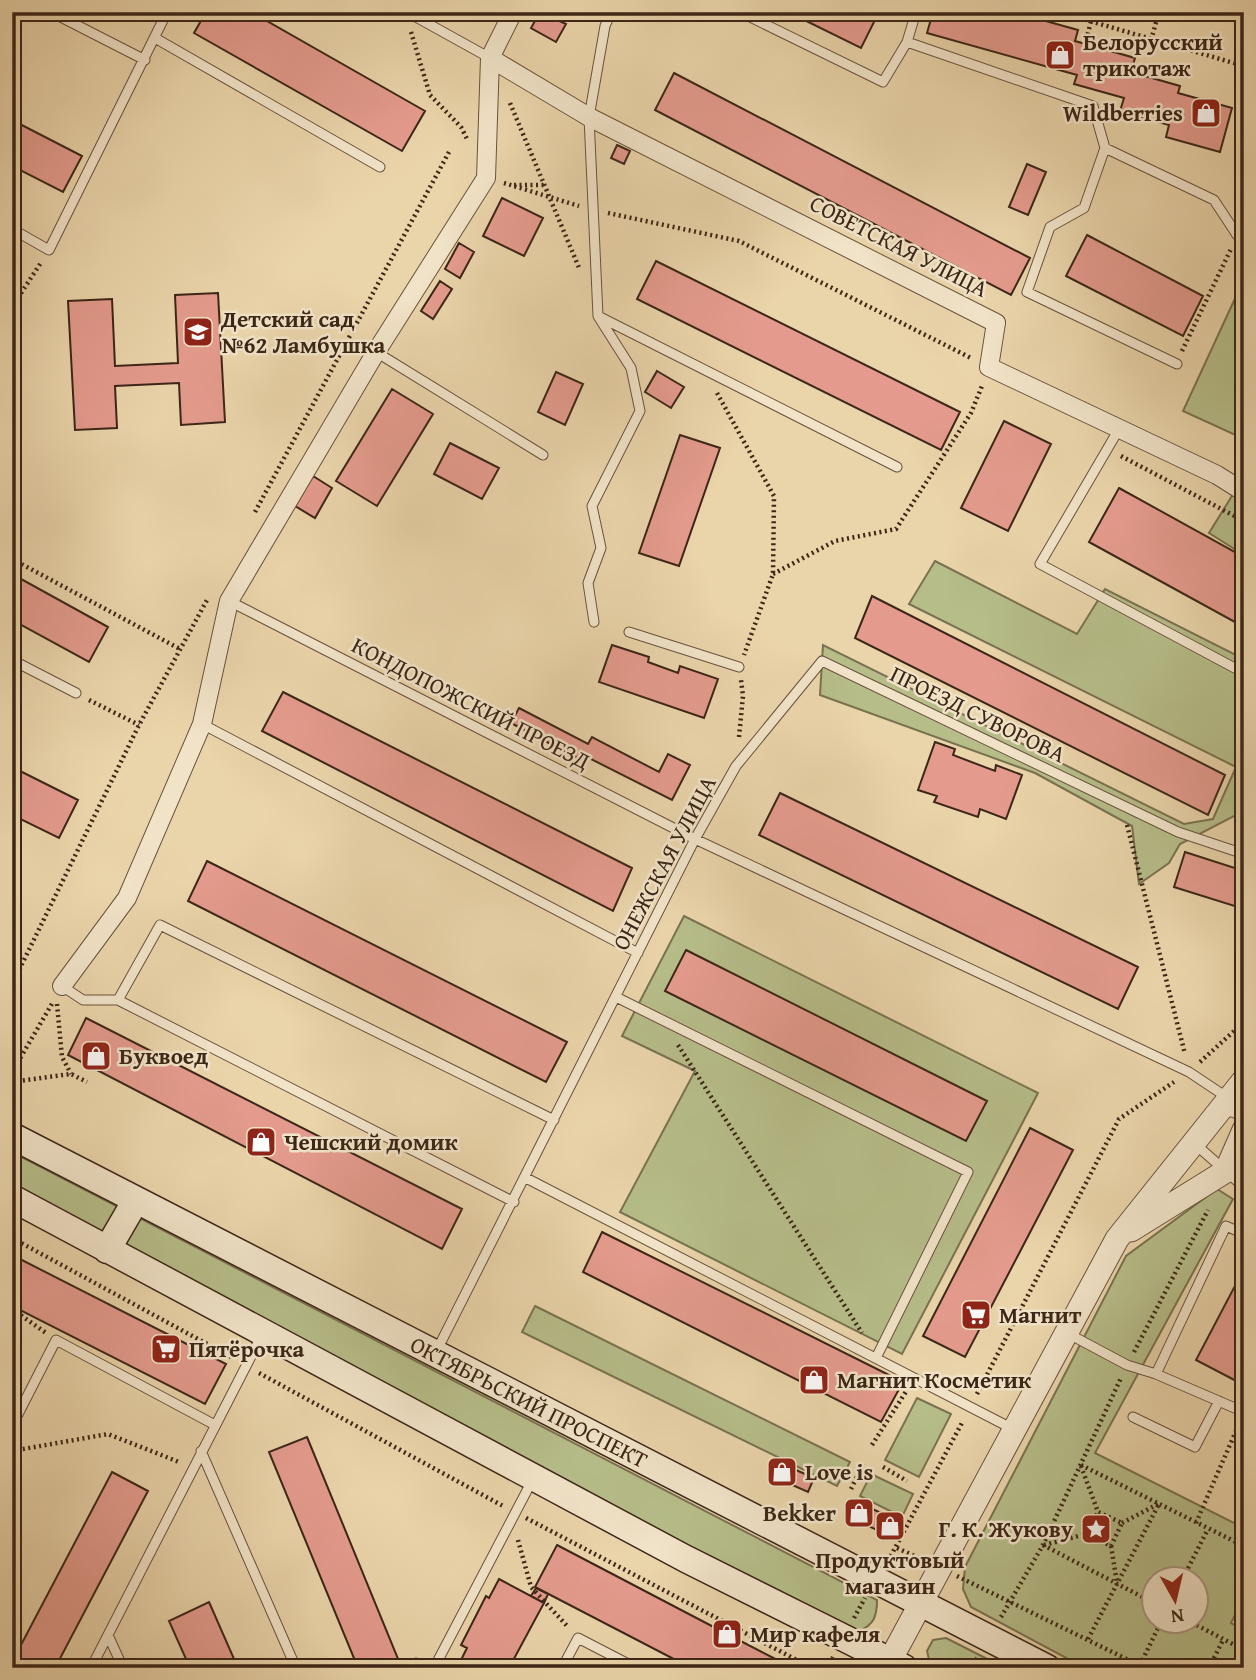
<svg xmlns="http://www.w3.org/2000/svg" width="1256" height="1680" viewBox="0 0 1256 1680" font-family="'Gentium Book Plus',serif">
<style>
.green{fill:#b6bd89;stroke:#797250;stroke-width:2;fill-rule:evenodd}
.building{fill:#e49b8d;stroke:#3c2617;stroke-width:2}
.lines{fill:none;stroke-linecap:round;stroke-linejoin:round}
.service-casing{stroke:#68523c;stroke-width:11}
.minor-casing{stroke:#68523c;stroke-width:20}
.tertiary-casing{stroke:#68523c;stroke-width:25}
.secondary-casing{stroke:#3c2617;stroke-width:29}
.path{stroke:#3c2617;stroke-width:4.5;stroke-dasharray:2 3.5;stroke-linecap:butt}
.service{stroke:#f1e3c8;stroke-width:9}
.minor{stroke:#f1e3c8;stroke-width:18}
.tertiary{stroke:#f1e3c8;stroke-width:23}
.secondary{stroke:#f1e3c8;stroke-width:26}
.labels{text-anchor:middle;stroke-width:5;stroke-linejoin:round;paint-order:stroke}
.poi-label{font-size:23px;font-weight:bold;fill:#3c2617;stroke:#f1e3c8;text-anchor:start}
.street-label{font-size:23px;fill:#3c2617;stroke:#f1e3c8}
</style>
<rect width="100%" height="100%" fill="#ead4aa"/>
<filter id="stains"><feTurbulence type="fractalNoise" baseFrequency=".00286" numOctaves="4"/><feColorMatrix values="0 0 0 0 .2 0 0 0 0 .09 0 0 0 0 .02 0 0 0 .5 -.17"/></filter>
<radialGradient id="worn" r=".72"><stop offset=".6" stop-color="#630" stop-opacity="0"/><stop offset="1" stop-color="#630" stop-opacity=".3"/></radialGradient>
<path class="green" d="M1244,279V439L1183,411Z
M1243,478H1244V555L1209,533Z
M935,561L1077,634L1105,589L1244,659V811L1180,844L1169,863L1139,884L1132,826L1035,773L820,695L823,645L1184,824L1213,819L1236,767L909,604Z
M684,916L1038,1093L902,1354L620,1212L695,1071L622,1036Z
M12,1152L877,1600C877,1616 874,1625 859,1631L263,1332L12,1200Z
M1217,1189L1233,1199L1095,1453L1244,1528V1597L1231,1623L1244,1630V1668H1085L971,1607L963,1589L965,1567L1126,1256ZM1154,1578H1196V1620H1154Z
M535,1306L850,1462L837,1486L522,1332Z
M917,1398L951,1414L919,1477L885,1460Z
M871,1474L913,1494L902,1517L860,1496Z
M946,1638L1005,1668H938L930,1664L927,1651L933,1640Z"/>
<path class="building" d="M121,12H139L135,19Z
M206,12H251L425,111L402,151L194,33Z
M540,12L566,24L556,42L531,28Z
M788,12H879L861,48Z
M933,12H1013L1078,30L1075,41L1135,58L1131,72L1180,86L1178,93L1232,108L1220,152L1166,137L1169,125L1120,111L1124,98L1074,84L1077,75L927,33Z
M674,73L1030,258L1011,295L655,110Z
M12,120L82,156L63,192L12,166Z
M617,145L630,151L624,164L611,158Z
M1027,164L1046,172L1028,215L1009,207Z
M502,198L543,218L524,256L483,236Z
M1087,235L1203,296L1183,336L1066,276Z
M459,243L474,252L460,278L445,269Z
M656,261L960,412L941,450L637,299Z
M440,281L452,289L433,319L421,311Z
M218,293L225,422L181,425L179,383L115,386L117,428L75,430L68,301L112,299L115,366L178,363L175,295Z
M657,371L684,387L671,408L645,392Z
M556,372L583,384L565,425L538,412Z
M392,389L433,414L377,506L336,481Z
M1004,421L1051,444L1008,531L961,508Z
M680,435L720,448L679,566L639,553Z
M450,443L499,468L482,499L434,474Z
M313,476L332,488L315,518L295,506Z
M1119,488L1244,557V627L1089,542Z
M12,574L108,627L89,662L12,620Z
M872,596L1225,775L1208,815L855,638Z
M612,645L649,657L648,662L678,673L680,666L718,679L704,718L599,682Z
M283,692L632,868L613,911L262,731Z
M519,708L588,744L592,737L659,772L668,754L690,765L672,800L585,756L583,761L511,723Z
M935,742L955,749L953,755L995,771L996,765L1022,775L1006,819L980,809L978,817L934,802L937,796L918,790Z
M12,767L78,800L59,838L12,815Z
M780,793L1138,967L1118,1009L759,835Z
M1185,852L1244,871V909L1174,887Z
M207,861L567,1042L546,1082L188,901Z
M686,950L987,1101L966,1141L665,991Z
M86,1018L462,1209L442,1249L68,1055Z
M1030,1128L1073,1150L965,1357L923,1336Z
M602,1232L903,1382L881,1422L583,1272Z
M14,1256L226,1364L205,1404L12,1306Z
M1237,1282L1244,1285V1385L1196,1360Z
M307,1437L401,1666L398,1668H358L269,1452Z
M775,1459L796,1470L790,1484L769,1474Z
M796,1470L814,1478L808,1492L790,1484Z
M112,1472L148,1491L55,1668H12V1662Z
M854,1502L870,1508L864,1524L848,1517Z
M870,1508L886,1515L879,1531L864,1524Z
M886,1515L901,1521L894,1537L879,1530Z
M557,1545L727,1634L793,1668H691L535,1587Z
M499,1579L544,1603L509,1668H457L467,1648L461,1645L486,1596L489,1598Z
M536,1588L548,1594L544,1603L531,1596Z
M209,1602L238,1668H190L169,1621Z"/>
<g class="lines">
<g class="service-casing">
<path id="service" d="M51,12L145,60
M407,12L490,58
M740,12L883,82L907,42
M916,12L907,42L1093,106L1105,148L1084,208L1050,227L1027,292L1177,364
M155,38L380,167
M1105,148L1214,200L1237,235L1244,237
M12,229L49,250L167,12
M600,317L897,467
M376,352L543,455
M1119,429L1040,564L1244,673
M229,601L695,839L1189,1072L1228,1098
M594,622L588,583L601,548L592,506L640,411L631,368L598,316L589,117L605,26L611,12
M629,632L739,667
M12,660L76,693
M202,724L638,953
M12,861L15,863L12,868
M62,986L83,1000H118L514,1202
M616,997L968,1172L877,1356
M118,1000L160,925L554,1120
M1223,1112H1233L1240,1116L1241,1129
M1195,1144L1244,1187
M526,1178L1013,1429
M1067,1333L1127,1365L1156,1374L1244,1412
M436,1352L695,839L736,766L822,661L1178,832L1244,854
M1156,1374L1226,1226L1244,1234
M1133,1417L1195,1447L1219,1401
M12,1426L56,1340L215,1425
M201,1451L296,1668
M108,1635L123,1668
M91,1668L263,1333
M414,1668L416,1663L425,1668
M434,1668L533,1479
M562,1668L578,1638L636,1668"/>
</g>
<g class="minor-casing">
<path id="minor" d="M490,58L589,117L996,323L989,367L1217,475L1244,492
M62,986L127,898L202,724L229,601L376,352L486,178L490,58L513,12"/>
</g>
<g class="tertiary-casing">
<path id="tertiary" d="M1131,1230L1226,1171L1244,1130
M886,1668L1117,1239L1244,1080"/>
</g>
<g class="secondary-casing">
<path id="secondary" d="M12,1136L1047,1668
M12,1198L686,1559L904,1668
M107,1250L136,1200"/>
</g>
<path class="path" d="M1059,12L1244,66
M411,32L430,95L461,127L467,139
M1151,40L1159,12
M1085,45L1091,21
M510,103L580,270
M504,183L579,206
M514,185H545
M608,213L739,241L971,358
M12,307L42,261
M1182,351L1231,249
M717,393L774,496L773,574L744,655
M1121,456L1244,521
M255,512L449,152
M12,559L180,649
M773,574L835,541L896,529L971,413L982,386
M89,700L139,725
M739,737L743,696L741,680
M1127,825L1185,1054
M57,1004L62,1057L71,1074
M12,1030L20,968L139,725L207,600
M678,1045L862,1333
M1200,1062L1244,1022
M12,1072L53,1002
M12,1082L71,1074L87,1082
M12,1238L233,1358
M12,1309L46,1333
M1134,1352L1208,1210
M259,1373L503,1506
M977,1394L1119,1119L1174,1082
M872,1445L907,1390
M12,1451L108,1434L179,1462
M1081,1465L1244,1546
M1081,1466L1098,1512L1122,1523L1111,1546L1087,1534L1098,1512
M883,1467L907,1481
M851,1489L863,1464
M526,1518L812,1668
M1122,1523L1158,1504
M1196,1523L1239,1424
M518,1540L531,1587L568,1627
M1043,1545L1154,1603
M1044,1545L1086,1534
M1111,1546L1117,1583
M897,1548L921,1559
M888,1561L963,1421
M957,1576L1145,1668
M1183,1578L1208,1529
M1001,1617L1043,1545L1121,1378
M854,1618L865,1598
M1187,1620L1244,1650
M1088,1639L1159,1504
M1140,1665L1162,1620
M827,1668L833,1657
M971,1668L977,1658
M1209,1668L1223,1640"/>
<use href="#service" class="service"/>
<use href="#minor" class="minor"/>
<use href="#tertiary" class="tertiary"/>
<use href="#secondary" class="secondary"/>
</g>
<defs>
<g id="shop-square" transform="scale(1.575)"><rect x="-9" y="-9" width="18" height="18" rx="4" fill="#8f2418" stroke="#f1e3c8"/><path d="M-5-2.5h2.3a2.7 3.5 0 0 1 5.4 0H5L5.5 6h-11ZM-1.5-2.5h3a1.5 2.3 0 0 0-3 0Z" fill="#fff"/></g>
<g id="school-square" transform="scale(1.575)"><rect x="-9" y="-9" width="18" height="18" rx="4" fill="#8f2418" stroke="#f1e3c8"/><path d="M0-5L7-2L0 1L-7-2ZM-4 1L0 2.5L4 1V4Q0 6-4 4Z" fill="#fff"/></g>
<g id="supermarket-square" transform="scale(1.575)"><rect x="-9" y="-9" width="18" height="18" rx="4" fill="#8f2418" stroke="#f1e3c8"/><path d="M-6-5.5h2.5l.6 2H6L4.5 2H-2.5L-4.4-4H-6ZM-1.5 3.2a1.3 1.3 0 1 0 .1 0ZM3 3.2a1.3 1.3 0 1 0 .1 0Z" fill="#fff"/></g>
<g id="sight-square" transform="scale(1.575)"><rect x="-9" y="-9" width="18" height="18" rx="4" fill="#8f2418" stroke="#f1e3c8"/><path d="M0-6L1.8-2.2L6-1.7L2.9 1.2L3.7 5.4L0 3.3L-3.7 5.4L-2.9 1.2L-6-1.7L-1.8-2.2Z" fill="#fff"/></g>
</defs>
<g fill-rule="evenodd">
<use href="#shop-square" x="1060" y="55"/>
<use href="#shop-square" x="1206" y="113"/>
<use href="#school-square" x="198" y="332"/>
<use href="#shop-square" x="96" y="1056"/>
<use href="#shop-square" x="261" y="1142"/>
<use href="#supermarket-square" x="976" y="1315"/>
<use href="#supermarket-square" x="166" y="1349"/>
<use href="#shop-square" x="814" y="1380"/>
<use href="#shop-square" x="782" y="1472"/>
<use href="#shop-square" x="859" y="1513"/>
<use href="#shop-square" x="890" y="1526"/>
<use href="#sight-square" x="1096" y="1529"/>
<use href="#shop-square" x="727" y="1634"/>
</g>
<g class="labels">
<g class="poi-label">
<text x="1083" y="50">Белорусский<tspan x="1083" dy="26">трикотаж</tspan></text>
<text x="1183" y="121" text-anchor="end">Wildberries</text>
<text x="221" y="327">Детский сад<tspan x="221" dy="26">№62 Ламбушка</tspan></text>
<text x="119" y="1064">Буквоед</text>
<text x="284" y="1150">Чешский домик</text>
<text x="999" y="1323">Магнит</text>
<text x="189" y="1357">Пятёрочка</text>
<text x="837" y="1388">Магнит Косметик</text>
<text x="805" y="1480">Love is</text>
<text x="836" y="1521" text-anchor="end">Bekker</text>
<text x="1073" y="1537" text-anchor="end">Г. К. Жукову</text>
<text x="890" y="1568" text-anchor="middle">Продуктовый<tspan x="890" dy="26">магазин</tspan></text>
<text x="750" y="1642">Мир кафеля</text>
</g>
<g class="street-label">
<text transform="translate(899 246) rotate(27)" y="8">СОВЕТСКАЯ УЛИЦА</text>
<text transform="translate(471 703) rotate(27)" y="8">КОНДОПОЖСКИЙ ПРОЕЗД</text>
<text transform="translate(978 714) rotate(26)" y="8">ПРОЕЗД СУВОРОВА</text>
<text transform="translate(664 863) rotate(-62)" y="8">ОНЕЖСКАЯ УЛИЦА</text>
<text transform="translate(529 1402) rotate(27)" y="8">ОКТЯБРЬСКИЙ ПРОСПЕКТ</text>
</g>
</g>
<rect width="1256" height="1680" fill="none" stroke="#ead4aa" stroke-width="42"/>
<rect x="14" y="14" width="1228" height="1652" fill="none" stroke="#3c2617" stroke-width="3.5"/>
<rect x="21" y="21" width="1214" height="1638" fill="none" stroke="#3c2617" stroke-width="2"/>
<g transform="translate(1175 1600) rotate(172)"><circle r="33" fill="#f1e3c8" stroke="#a99781" stroke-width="2"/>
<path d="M0-5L12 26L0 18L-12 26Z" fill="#8f2418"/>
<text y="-10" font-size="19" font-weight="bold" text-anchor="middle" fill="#3c2617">N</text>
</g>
<rect width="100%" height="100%" filter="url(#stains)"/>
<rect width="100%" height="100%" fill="url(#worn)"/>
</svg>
